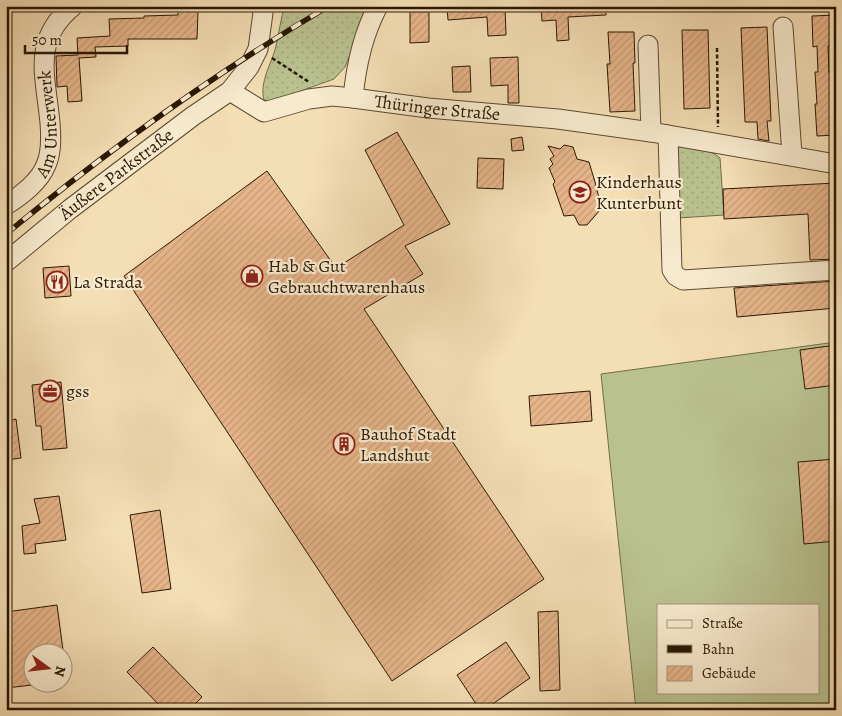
<svg xmlns="http://www.w3.org/2000/svg" width="842" height="716" viewBox="0 0 842 716" font-family="Alegreya,serif">
<style>
.grass{fill:url(#grass-dots);stroke:#716d49}
.pitch{fill:#b9c28f;stroke:#716d49;fill-rule:evenodd}
.building{fill:url(#building-hatch);stroke:#291803}
.lines{fill:none;stroke-linecap:round;stroke-linejoin:round}
.minor-casing{stroke:#5c4a2f;stroke-width:21}
.path{stroke:#291803;stroke-width:2.5;stroke-dasharray:4 2.5;stroke-linecap:butt}
.minor{stroke:#f8eace;stroke-width:19}
.rail-casing{stroke:#291803;stroke-width:5.5}
.rail{stroke:#f8eace;stroke-width:4;stroke-dasharray:11;stroke-linecap:butt}
.labels{text-anchor:middle;stroke-width:4.5;stroke-linejoin:round;paint-order:stroke}
.street-label{font-size:18px;fill:#291803;stroke:#f8eace}
.poi-label{font-size:18px;fill:#291803;stroke:#f8eace;text-anchor:start}
</style>
<defs>
<pattern id="grass-dots" width="8" height="8" patternUnits="userSpaceOnUse" patternTransform="scale(1.25)"><rect width="8" height="8" fill="#b9c28f"/><path d="M2 2h.1M6 6h.1" fill="none" stroke="#9fa67a" stroke-width="1.8" stroke-linecap="round"/></pattern>
<pattern id="building-hatch" width="6" height="6" patternUnits="userSpaceOnUse" patternTransform="scale(1.25)"><rect width="6" height="6" fill="#e7b58a"/><path d="M-1 1l2-2M0 6l6-6M5 7l2-2" fill="none" stroke="#c69b75"/></pattern>
</defs>
<rect width="100%" height="100%" fill="#f4deb4"/>
<filter id="stains"><feTurbulence type="fractalNoise" baseFrequency=".004" numOctaves="4"/><feColorMatrix values="0 0 0 0 .2 0 0 0 0 .09 0 0 0 0 .02 0 0 0 .5 -.17"/></filter>
<radialGradient id="worn" r=".72"><stop offset=".6" stop-color="#630" stop-opacity="0"/><stop offset="1" stop-color="#630" stop-opacity=".3"/></radialGradient>
<path class="grass" d="M284,6H370L345,67L334,79L273,101L264,100C259,82 272,63 276,46C279,33 281,19 284,6Z
M675,146C689,145 709,148 720,158L724,215L678,218Z"/>
<path class="pitch" d="M836,342V710H636L601,374ZM658,605H818V692H658Z"/>
<path class="building" d="M453,6H505L506,35L488,36L487,17L448,20L447,7Z
M541,6H606V15L568,17L569,40L557,41L556,20L542,21Z
M178,11H198L197,39H128V46L95,47L96,57L79,58L82,101L68,102L67,86L57,87L56,56L78,55L77,38L110,36L109,19L144,18V16L178,15Z
M410,12H429V42L410,43Z
M836,15V46H828L829,72H836V135L817,136L815,104H817L815,72H818L817,46L813,47L812,16Z
M767,27L771,121H767L769,141L758,139L757,122H745L741,28Z
M682,30H708L710,108L684,109Z
M608,32H634L635,63H633L635,111L610,112L607,64H610Z
M518,57L519,103H508V85L491,86L490,58Z
M470,66L471,92H453L452,67Z
M397,132L450,224L405,246L423,274L364,309L544,579L392,681L124,276L267,171L336,268L404,225L365,150Z
M522,137L524,150L512,151L511,139Z
M564,145L573,147L577,159L589,162L595,182L600,202L597,206L600,210L587,225H579L574,215L564,216L553,184L555,182L549,168L553,164L550,159L554,156L548,146L560,149Z
M478,158L504,159L503,189L477,188Z
M835,183L836,259L810,260L808,214L724,219L723,189Z
M69,266L71,296L45,298L43,268Z
M836,281V308L737,317L734,288Z
M836,345V385L805,389L800,350Z
M61,382L67,448L43,450L41,426H36L32,385Z
M590,391L592,421L531,426L529,396Z
M16,419L21,458L6,460V421Z
M836,459V541L804,544L798,462Z
M59,496L66,540L35,544L36,553L24,554L22,526L40,523L34,499Z
M160,510L171,589L142,593L130,515Z
M57,605L63,650L32,654V685L6,688V612Z
M558,611L560,690L540,691L538,612Z
M506,642L530,678L484,710H480L457,675Z
M153,647L202,697L189,710H164L127,672Z"/>
<g class="lines">
<g class="minor-casing">
<g id="minor">
<path d="M783,27L792,155"/>
<path d="M648,45L651,132"/>
<path id="s1" d="M230,91L264,112L309,99L332,96L353,98L428,108L558,119L651,132L836,164"/>
<path d="M353,98C356,66 363,34 378,6"/>
<path d="M668,135L672,270L676,276L683,280L836,270"/>
<path id="s2" d="M6,205C21,196 40,181 46,165C52,152 51,136 50,123C46,77 31,40 73,6"/>
<path id="s3" d="M6,262L70,209L193,116L230,91L249,67L258,49L263,13L261,6"/>
</g>
</g>
<path class="path" d="M717,48L718,127
M272,58L309,82"/>
<use href="#minor" class="minor"/>
<g class="rail-casing">
<path id="rail" d="M6,234C108,150 215,73 329,6"/>
</g>
<use href="#rail" class="rail"/>
</g>
<defs>
<g id="school-ring" transform="scale(1.125)"><circle r="9.5" fill="#f8eace" stroke="#8f2418" stroke-width="1.5"/><path d="M0-5L7-2L0 1L-7-2ZM-4 1L0 2.5L4 1V4Q0 6-4 4Z" fill="#8f2418"/></g>
<g id="shop-ring" transform="scale(1.125)"><circle r="9.5" fill="#f8eace" stroke="#8f2418" stroke-width="1.5"/><path d="M-5-2.5h2.3a2.7 3.5 0 0 1 5.4 0H5L5.5 6h-11ZM-1.5-2.5h3a1.5 2.3 0 0 0-3 0Z" fill="#8f2418"/></g>
<g id="restaurant-ring" transform="scale(1.125)"><circle r="9.5" fill="#f8eace" stroke="#8f2418" stroke-width="1.5"/><path d="M-5-6h1v4h1v-4h1v4h1v-4h1v5L-1.5 .5V6h-2V.5L-5-1ZM5-6V6H3V1.5H1.5Q1.5-4 5-6Z" fill="#8f2418"/></g>
<g id="office-ring" transform="scale(1.125)"><circle r="9.5" fill="#f8eace" stroke="#8f2418" stroke-width="1.5"/><path d="M-6-3h4V-5.5h4V-3h4V5H-6ZM-1-4.5V-3h2v-1.5ZM-6 0V1H6V0Z" fill="#8f2418"/></g>
<g id="building-ring" transform="scale(1.125)"><circle r="9.5" fill="#f8eace" stroke="#8f2418" stroke-width="1.5"/><path d="M-4-6H4V6H1V3H-1V6H-4ZM-2.5-4.3h1.7v1.8h-1.7ZM.8-4.3h1.7v1.8H.8ZM-2.5-1h1.7V.8h-1.7ZM.8-1h1.7V.8H.8Z" fill="#8f2418"/></g>
</defs>
<g fill-rule="evenodd">
<use href="#school-ring" x="580" y="192"/>
<use href="#shop-ring" x="252" y="276"/>
<use href="#restaurant-ring" x="57" y="282"/>
<use href="#office-ring" x="50" y="391"/>
<use href="#building-ring" x="344" y="444"/>
</g>
<g class="labels">
<g class="street-label">
<text dy="6" stroke="none"><textPath href="#s1" startOffset="216">Thüringer Straße</textPath></text>
<text dy="6" stroke="none"><textPath href="#s2" startOffset="99">Am Unterwerk</textPath></text>
<text dy="6" stroke="none"><textPath href="#s3" startOffset="141">Äußere Parkstraße</textPath></text>
</g>
<g class="poi-label">
<text x="596" y="188">Kinderhaus<tspan x="596" dy="21">Kunterbunt</tspan></text>
<text x="268" y="272">Hab &amp; Gut<tspan x="268" dy="21">Gebrauchtwarenhaus</tspan></text>
<text x="73" y="288">La Strada</text>
<text x="66" y="397">gss</text>
<text x="360" y="440">Bauhof Stadt<tspan x="360" dy="21">Landshut</tspan></text>
</g>
</g>
<rect width="842" height="716" fill="none" stroke="#f4deb4" stroke-width="25"/>
<rect x="8" y="8" width="827" height="701" fill="none" stroke="#291803" stroke-width="2.5"/>
<rect x="12" y="12" width="817" height="691" fill="none" stroke="#291803"/>
<rect x="657" y="604" width="162" height="90" fill="#f8eace" stroke="#a5967d"/>
<rect x="667" y="620" width="25" height="8" fill="#f8eace" stroke="#a5967d"/>
<text x="702" y="628" font-size="15" fill="#291803">Straße</text>
<rect x="667" y="645" width="25" height="8" fill="#291803" stroke="#a5967d"/>
<text x="702" y="654" font-size="15" fill="#291803">Bahn</text>
<rect x="667" y="666" width="25" height="15" fill="url(#building-hatch)" stroke="#a5967d"/>
<text x="702" y="678" font-size="15" fill="#291803">Gebäude</text>
<g transform="translate(48 668) rotate(105)"><circle r="24" fill="#f8eace" stroke="#a5967d"/>
<path d="M0-4L9 19L0 12L-9 19Z" fill="#8f2418"/>
<text y="-8" font-size="14" font-weight="bold" text-anchor="middle" fill="#291803">N</text>
</g>
<path d="M25 45v8h102v-8" fill="none" stroke="#291803" stroke-width="2.5"/>
<text x="32" y="45" font-size="15" fill="#291803" stroke="#f8eace" stroke-width="4" paint-order="stroke">50 m</text>
<rect width="100%" height="100%" filter="url(#stains)"/>
<rect width="100%" height="100%" fill="url(#worn)"/>
</svg>
